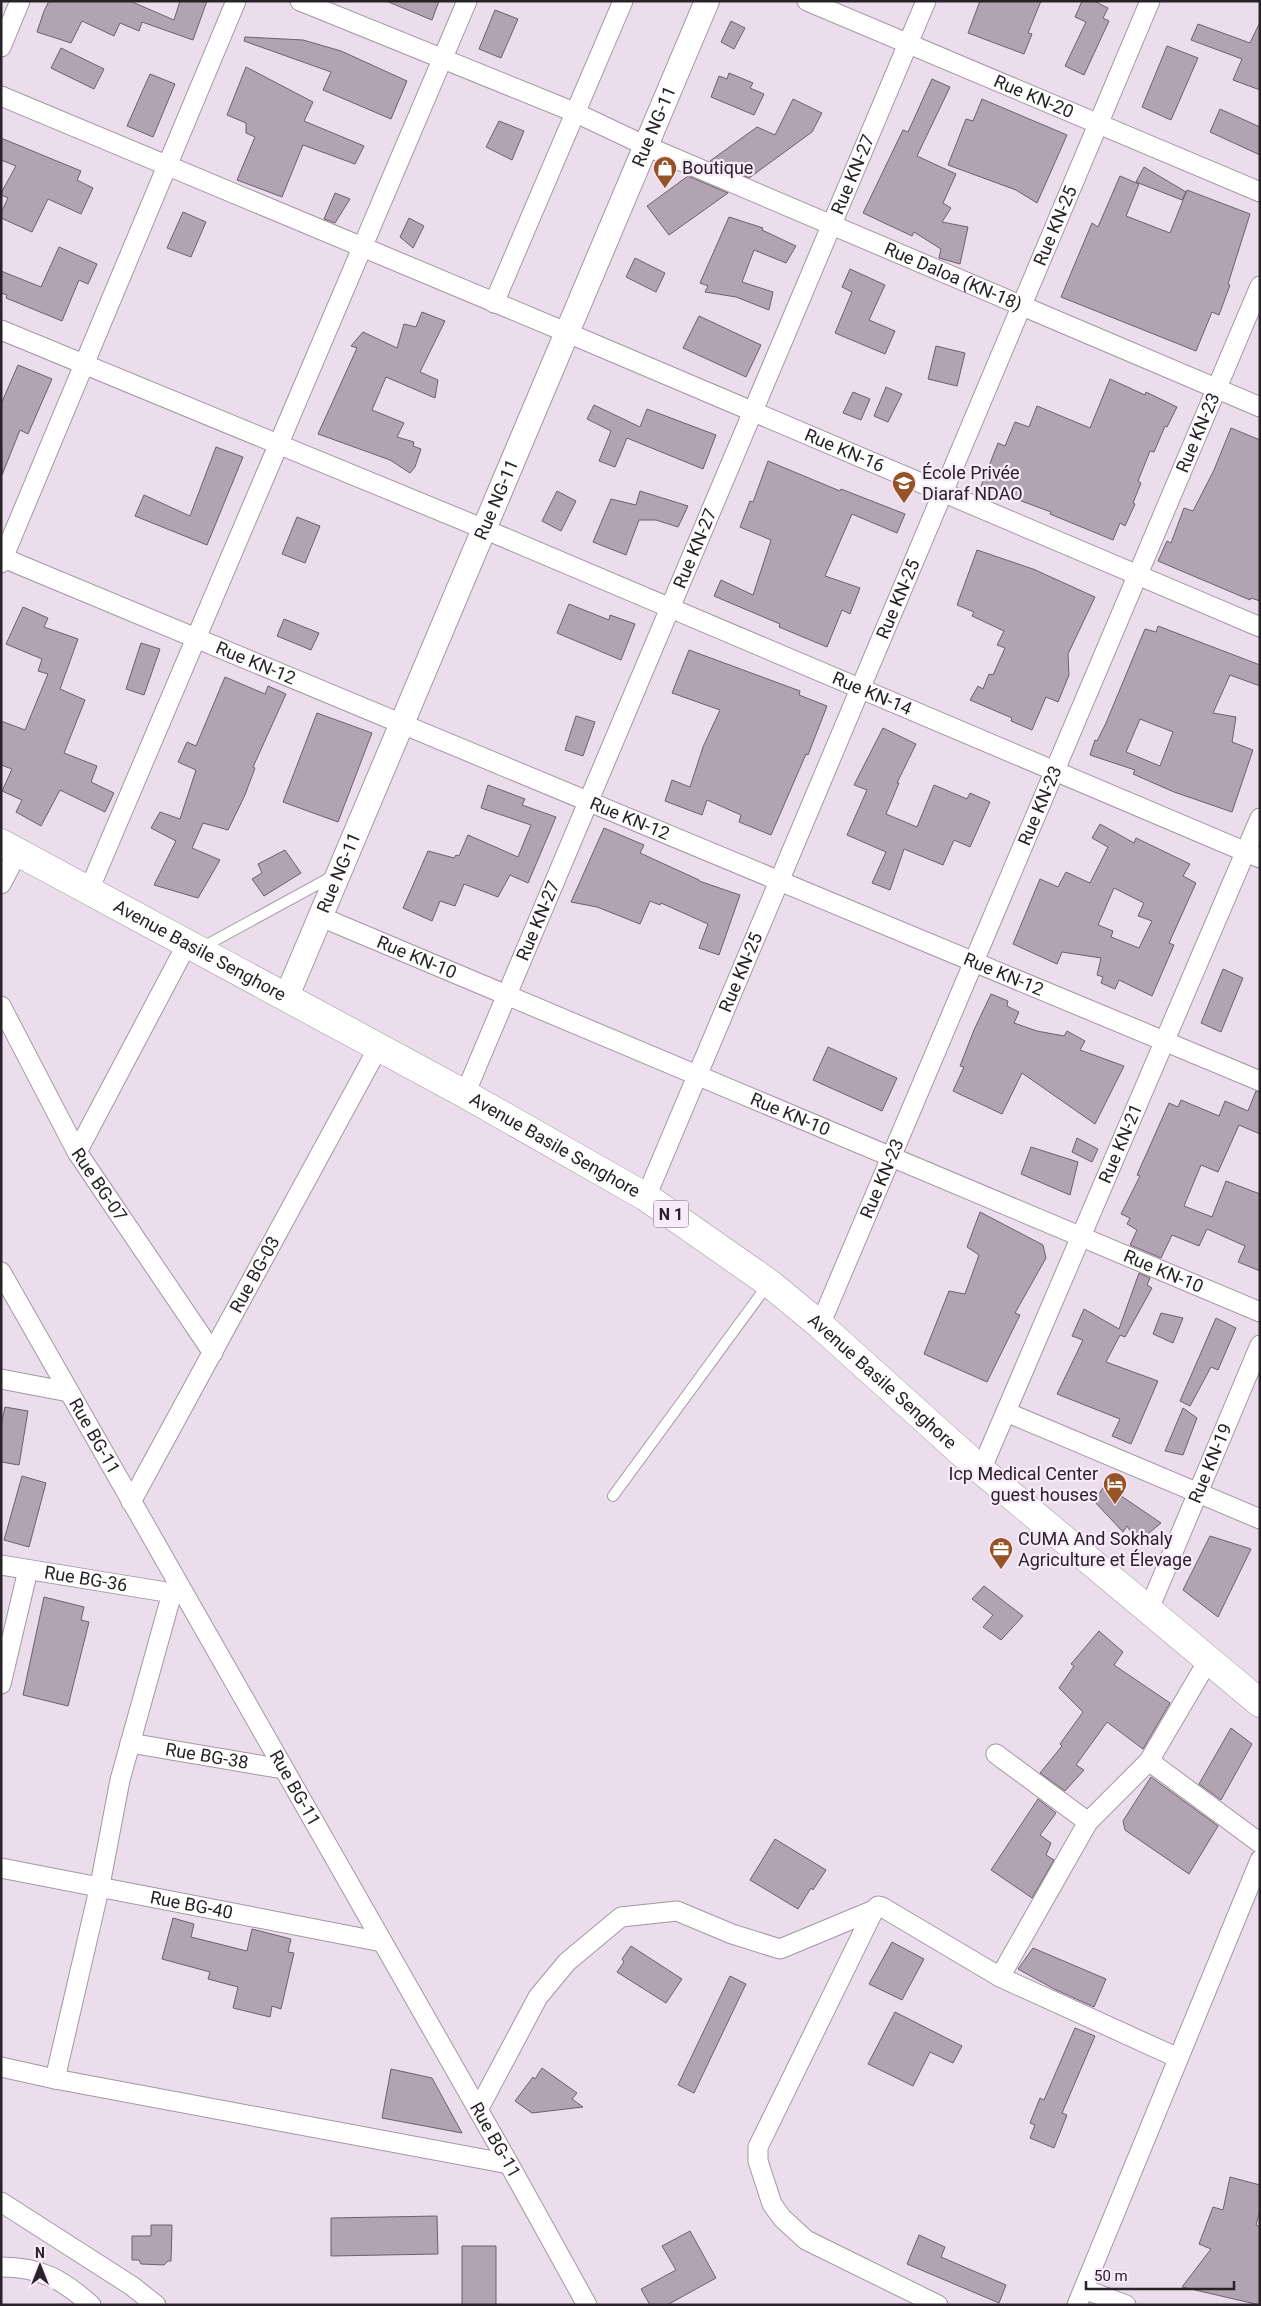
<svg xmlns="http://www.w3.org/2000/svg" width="1261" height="2306" viewBox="0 0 1261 2306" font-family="Roboto,sans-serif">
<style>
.building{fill:#b1a3b2;stroke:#6d606d;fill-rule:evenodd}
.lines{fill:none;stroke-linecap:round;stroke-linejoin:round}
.service-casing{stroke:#a496a5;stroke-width:12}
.minor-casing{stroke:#a496a5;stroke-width:21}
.tertiary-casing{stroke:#a496a5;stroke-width:26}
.trunk-casing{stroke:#a496a5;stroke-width:29}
.service{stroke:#fff;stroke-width:10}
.minor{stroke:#fff;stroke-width:19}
.tertiary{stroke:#fff;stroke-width:24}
.trunk{stroke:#fff;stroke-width:28}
.labels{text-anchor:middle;stroke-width:4.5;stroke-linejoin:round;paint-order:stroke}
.shield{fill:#f9eafa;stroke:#675f68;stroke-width:1}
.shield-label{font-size:16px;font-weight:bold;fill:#282329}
.street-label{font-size:18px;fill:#282329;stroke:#f9eafa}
.poi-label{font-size:18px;fill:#282329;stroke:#f9eafa;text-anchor:start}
</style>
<rect width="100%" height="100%" fill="#ecdded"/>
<path class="building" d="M49,1H130L174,20L180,1H207L193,40L142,22L139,31L120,23L114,36L82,21L71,43L37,32L44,11Z
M386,1H439L432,20Z
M980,1H1041L1028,33L1032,34L1024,54L968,33Z
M1082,1H1094L1108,8L1103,18L1109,21L1084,75L1065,66L1086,22L1075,17Z
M495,10L518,19L501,58L479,49Z
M731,21L745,28L734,49L721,42Z
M1260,22V90L1233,80L1242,59L1191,40L1198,24L1250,43Z
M245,37L303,40L341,51L407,81L391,119L323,90L331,72L244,41Z
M1167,46L1198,58L1171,120L1142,107Z
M61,48L104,69L94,89L51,68Z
M246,67L313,102L304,121L364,146L355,164L303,145L282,197L237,180L255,137L246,133V123L227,115Z
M729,73L753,83L750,88L764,94L754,115L711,97L719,76L727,79Z
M150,74L175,84L153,137L127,126Z
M932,79L950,87L917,156L956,174L943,203L951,208L942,222L968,227L960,264L939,258L941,249L914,232L912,236L863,213L903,130L908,132Z
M793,99L822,113L812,132L749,178L710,161L757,127L775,135Z
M982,99L1067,135L1037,203L1016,190L948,165L966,119L973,121Z
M1220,109L1260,127V155L1210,132Z
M499,121L524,131L512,160L486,147Z
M1,138L81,171L77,180L93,188L81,214L48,199L32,232L1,218V213L8,198L1,195V193L16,166L1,160Z
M1144,167L1186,192L1182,200L1136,182Z
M688,176L728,193L669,235L647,206Z
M1120,176L1139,184L1126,216L1170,233L1187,190L1250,214L1228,284L1230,285L1219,315L1212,312L1196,351L1061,297L1092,223L1098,227Z
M335,193L350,199L335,223L324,219Z
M183,212L206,222L191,257L167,248Z
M729,217L763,228L762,230L796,246L786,263L754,250L742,282L773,292L769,310L736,297L705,292L708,286L700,283Z
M409,218L424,226L413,248L400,237Z
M59,247L97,264L88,284L79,280L62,321L6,298L7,295L1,293V271L41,287Z
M635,258L665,273L656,292L626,277Z
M850,269L885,285L869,320L895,331L885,354L835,333L852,292L842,287Z
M422,312L445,321L420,372L438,380L435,398L386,377L372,410L404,423L397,437L414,442L413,446L421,449L415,467L410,473L390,460L318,434L357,348L351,346L363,332L397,348L404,324L416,327Z
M699,316L761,345L746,377L683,348Z
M936,346L965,353L957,386L928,379Z
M18,365L52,379L28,434L20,430L2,475L1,404Z
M1110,379L1145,395L1146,392L1177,407L1167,427L1165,426L1154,452L1150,451L1138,481L1141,483L1133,503L1135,504L1125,526L1120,523L1113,540L1050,514L1051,512L981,486L998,443L1005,446L1015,422L1029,427L1037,406L1090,428Z
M886,387L902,394L888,422L874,416Z
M853,392L870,399L861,420L843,413Z
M594,405L640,427L647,409L716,435L703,469L627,438L615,467L599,461L611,431L587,419Z
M1231,428L1260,440V601L1251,598L1250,600L1158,561L1167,541L1171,543L1184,508L1193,511L1214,470Z
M216,447L243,457L207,545L135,516L144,495L190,516Z
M768,461L840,491L841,489L905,514L897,533L852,514L825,576L860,588L850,614L842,610L827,647L779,627L780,624L714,596L721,580L753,595L771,540L740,527L750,501L753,502Z
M557,491L576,501L561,531L542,521Z
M640,491L688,506L678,527L656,520H639L626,555L593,542L611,499L636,505Z
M297,517L320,526L305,563L282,554Z
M977,550L1033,569L1095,597L1068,654L1069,675L1058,702L1046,697L1032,730L1011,721L1012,718L970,700L978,686L983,689L989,674L993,675L1005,648L997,645L1004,631L972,616L974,612L957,605Z
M569,604L609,620L610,615L635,624L621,660L557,633Z
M23,607L48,618L44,627L78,639L60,689L85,700L64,753L97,766L91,782L114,793L105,812L60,790L41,826L16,812L22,800L2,791L12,769L1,765V721L25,730L48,674L38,671L42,659L6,644Z
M284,619L319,633L311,650L277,636Z
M1158,626L1260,665V686L1230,675L1213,713L1236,717L1232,742L1253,750L1232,812L1174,792L1133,774L1135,770L1090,755L1095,740L1097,741L1106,723L1145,629L1156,632ZM1140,719L1173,732L1160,766L1126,752Z
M141,643L160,649L144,695L126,689Z
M689,650L800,691L799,695L827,706L808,755L806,754L771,835L739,822L741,815L707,800L702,815L665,801L672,780L690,787L703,747L720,710L672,693Z
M225,677L265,694L268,686L286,694L253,767L255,768L245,795L228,830L203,823L192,848L220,860L198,898L154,885L176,841L151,828L160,812L180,819L196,770L178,762L187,742L196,746Z
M317,713L372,733L338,822L283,802Z
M576,716L595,722L583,756L565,750Z
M883,728L916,744L897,783H899L886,814L917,827L934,785L967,799L970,793L990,802L970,847L954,840L943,865L904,849L890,890L872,883L886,852L847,835L867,790L854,785Z
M488,785L525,799L522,805L556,817L528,883L510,875L498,897L464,884L455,906L440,901L432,921L403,908L428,851L454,858L456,855L459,856L468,835L518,857L531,825L481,808Z
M1100,824L1134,843L1136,838L1190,864L1183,876L1196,883L1169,943L1174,945L1152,996L1119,980L1115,989L1101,983L1103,977L1097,975L1101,958L1062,952L1057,964L1013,944L1040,879L1058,887L1066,872L1090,883L1108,847L1092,838ZM1114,888L1144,903L1138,916L1152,921L1139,948L1111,937L1113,931L1098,925Z
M604,828L644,845L640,853L699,880V881L740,895L719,955L699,948L708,924L661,903L660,905L650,901L640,924L597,907L571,902Z
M285,850L301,873L264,896L252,879L262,873L258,864Z
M1223,969L1243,978L1221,1032L1201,1023Z
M991,994L1008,1001L1007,1006L1019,1012L1014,1023L1037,1031L1064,1036L1067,1031L1085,1041L1080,1050L1124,1066L1095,1124L1022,1073L1002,1114L953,1091L964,1067L960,1066L974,1030Z
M828,1047L897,1078L882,1111L813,1080Z
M1256,1091L1260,1092V1134L1239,1125L1218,1172L1201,1165L1184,1206L1212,1217L1226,1181L1260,1194V1271L1238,1262L1245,1246L1207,1229L1199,1246L1172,1235L1161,1258L1130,1245L1137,1230L1127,1224L1130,1218L1121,1214L1140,1176L1137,1175L1169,1103L1178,1107L1181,1100L1219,1116L1225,1101L1248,1111Z
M1077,1138L1098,1149L1092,1162L1072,1152Z
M1031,1147L1078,1162L1070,1195L1021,1174Z
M980,1212L1043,1245L1046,1258L1015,1313L1020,1315L987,1382L924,1354L949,1291L965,1294L979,1255L967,1247Z
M1139,1273L1150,1278L1147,1285L1152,1288L1125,1337L1120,1335L1106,1362L1158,1381L1131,1444L1112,1436L1120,1419L1057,1394L1083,1340L1072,1336L1084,1309L1119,1329Z
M1161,1313L1183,1318L1173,1343L1153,1334Z
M1216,1318L1236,1328L1218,1370L1211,1367L1190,1406L1180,1401Z
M5,1407L28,1411L19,1465L1,1462V1425Z
M1183,1408L1197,1418L1183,1455L1165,1451Z
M22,1476L46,1483L29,1547L4,1540Z
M1105,1485L1161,1523L1138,1542L1127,1526L1123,1532L1094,1501Z
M1210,1536L1251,1549L1218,1617L1183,1590Z
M984,1586L1023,1616L1001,1640L983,1627L993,1615L972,1599Z
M44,1597L84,1607L81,1620L89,1622L68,1706L23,1695Z
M1099,1631L1123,1652L1114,1665L1170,1703L1143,1749L1107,1722L1076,1765L1084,1770L1065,1791L1040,1773L1062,1746L1060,1744L1083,1712L1059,1688L1074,1666L1071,1664Z
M1231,1728L1252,1744L1221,1800L1199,1784Z
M1151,1777L1218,1826L1189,1874L1125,1830L1123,1821Z
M1038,1799L1056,1813L1040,1835L1051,1843L1046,1855L1054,1860L1032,1898L991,1870Z
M775,1839L826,1870L813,1890L811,1888L798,1909L750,1880Z
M173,1918L194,1924L191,1937L247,1951L252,1929L291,1939L288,1952L294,1953L281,2009L272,2006L270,2017L233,2008L238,1987L208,1979L210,1972L162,1959Z
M892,1942L924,1959L902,2000L869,1984Z
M631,1946L682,1979L666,2003L617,1972L624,1962L622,1959Z
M1033,1948L1106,1979L1094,2007L1054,1989L1018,1969Z
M730,1976L746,1984L694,2093L678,2085Z
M895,2012L962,2046L953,2063L930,2052L913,2086L868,2064Z
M1075,2028L1095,2036L1062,2113L1067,2115L1054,2148L1030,2138L1035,2125L1030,2123L1040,2098L1044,2100Z
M542,2068L577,2093L572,2099L583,2107L532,2113L515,2101L533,2077L535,2079Z
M391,2069L432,2078L462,2133L382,2118Z
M1230,2177L1260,2185V2210L1256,2225L1260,2227V2305L1182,2287L1211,2249L1199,2244L1213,2207L1223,2210Z
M437,2216L438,2254L331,2256V2218Z
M151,2225H172L171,2261H168L164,2265L141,2264L139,2260H132V2236H151Z
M690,2231L716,2278L667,2305H650L641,2289L676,2270L662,2246Z
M919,2235L945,2247L941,2257L1006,2285L999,2303L907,2264Z
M462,2246H496V2305H462Z"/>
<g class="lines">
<g class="service-casing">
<path id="service" d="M201,948L333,876
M613,1496L769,1283"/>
</g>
<g class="minor-casing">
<g id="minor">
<path id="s1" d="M300,1L574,112L646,146L1260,407"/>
<path id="s2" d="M807,1L1260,192"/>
<path d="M1,47L20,1"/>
<path id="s3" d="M1,96L568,333L1260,627"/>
<path d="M494,303L623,1"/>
<path id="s4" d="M1,330L484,529L1260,858"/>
<path id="s5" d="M1,557L1260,1081"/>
<path d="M1,563L236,1"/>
<path d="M1,884L18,852"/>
<path d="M89,890L467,1"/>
<path id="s6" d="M321,917L1260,1312"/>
<path id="s7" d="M1,1006L77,1152L213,1353"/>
<path id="s8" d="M465,1094L926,1"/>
<path d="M77,1152L187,944"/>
<path id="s9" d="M646,1197L1150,1"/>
<path id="s10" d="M1,1272L509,2164L587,2305"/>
<path id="s11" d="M820,1325L1260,286"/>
<path d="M1,1379L69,1392"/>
<path d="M1006,1412L1260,1519"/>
<path id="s12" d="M981,1470L1260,818"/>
<path id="s13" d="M131,1502L378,1048"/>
<path id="s14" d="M1,1565L172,1593L182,1591"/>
<path id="s15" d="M1149,1609L1260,1345"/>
<path d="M1,1684L28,1570"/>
<path id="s16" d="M130,1743L283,1769"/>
<path d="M996,1754L1088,1822"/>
<path d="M1149,1761L1260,1843"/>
<path id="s17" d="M1,1868L382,1942"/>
<path d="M874,1910L758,2147V2161L772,2204L782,2218L806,2240L938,2305"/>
<path d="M1000,1977L1088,1822L1149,1761L1209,1659"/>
<path d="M1,2067L55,2079L509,2164"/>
<path d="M55,2079L100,1885L120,1780L172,1593"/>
<path d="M478,2110L538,1997L567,1962L621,1917L677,1911L732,1934L780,1949L874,1910L878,1906L882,1907L1000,1977L1178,2058"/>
<path d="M1,2202L132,2286L156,2305"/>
<path d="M1,2267C40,2267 62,2279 91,2305"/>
<path d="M1084,2289L1126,2305"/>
<path d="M1077,2305L1260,1860"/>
</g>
</g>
<g class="tertiary-casing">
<g id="tertiary">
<path id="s18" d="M286,998L707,1"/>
</g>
</g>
<g class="trunk-casing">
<g id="trunk">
<path id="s19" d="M1,843L465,1094L646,1197L769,1283L820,1325L981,1470L1260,1703"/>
</g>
</g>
<use href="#service" class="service"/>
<use href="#minor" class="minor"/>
<use href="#tertiary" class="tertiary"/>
<use href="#trunk" class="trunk"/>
</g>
<defs>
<g id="shop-pin" transform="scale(1.25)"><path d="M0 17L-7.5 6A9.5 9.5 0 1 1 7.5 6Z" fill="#965325" stroke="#f9eafa"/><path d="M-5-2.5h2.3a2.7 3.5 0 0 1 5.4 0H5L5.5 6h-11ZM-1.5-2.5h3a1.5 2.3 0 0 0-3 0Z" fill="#fff"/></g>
<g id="university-pin" transform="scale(1.25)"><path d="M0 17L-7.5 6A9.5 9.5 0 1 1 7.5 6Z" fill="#965325" stroke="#f9eafa"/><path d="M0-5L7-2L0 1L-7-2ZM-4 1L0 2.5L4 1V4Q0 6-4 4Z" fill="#fff"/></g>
<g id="hotel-pin" transform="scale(1.25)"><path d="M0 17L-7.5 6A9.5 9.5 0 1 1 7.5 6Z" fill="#965325" stroke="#f9eafa"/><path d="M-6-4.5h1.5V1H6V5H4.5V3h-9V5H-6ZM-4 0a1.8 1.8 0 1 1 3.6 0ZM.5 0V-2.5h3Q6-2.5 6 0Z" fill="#fff"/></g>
<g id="office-pin" transform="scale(1.25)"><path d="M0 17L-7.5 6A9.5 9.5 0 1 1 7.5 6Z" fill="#965325" stroke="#f9eafa"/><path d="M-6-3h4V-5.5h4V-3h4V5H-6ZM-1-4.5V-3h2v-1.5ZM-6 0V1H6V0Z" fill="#fff"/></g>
</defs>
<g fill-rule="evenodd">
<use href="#shop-pin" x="665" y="168"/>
<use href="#university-pin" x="904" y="483"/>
<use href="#hotel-pin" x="1115" y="1484"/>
<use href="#office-pin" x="1001" y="1549"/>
</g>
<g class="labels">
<rect class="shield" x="653.5" y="1200.5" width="35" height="27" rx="4"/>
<g class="shield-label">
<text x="671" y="1220">N 1</text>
</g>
<g class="street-label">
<text dy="6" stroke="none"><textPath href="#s2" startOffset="246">Rue KN-20</textPath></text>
<text dy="6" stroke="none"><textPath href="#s18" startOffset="946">Rue NG-11</textPath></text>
<text dy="6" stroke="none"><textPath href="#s8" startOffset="998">Rue KN-27</textPath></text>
<text dy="6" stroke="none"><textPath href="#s9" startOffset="1054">Rue KN-25</textPath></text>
<text dy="6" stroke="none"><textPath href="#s1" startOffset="709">Rue Daloa (KN-18)</textPath></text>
<text dy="6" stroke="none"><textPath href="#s11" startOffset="969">Rue KN-23</textPath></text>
<text dy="6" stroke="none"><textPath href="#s3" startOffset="915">Rue KN-16</textPath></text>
<text dy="6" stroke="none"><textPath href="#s18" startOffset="541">Rue NG-11</textPath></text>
<text dy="6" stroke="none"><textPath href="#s8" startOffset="592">Rue KN-27</textPath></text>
<text dy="6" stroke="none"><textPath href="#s9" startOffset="649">Rue KN-25</textPath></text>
<text dy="6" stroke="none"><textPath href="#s5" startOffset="276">Rue KN-12</textPath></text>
<text dy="6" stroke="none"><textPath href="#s4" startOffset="944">Rue KN-14</textPath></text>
<text dy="6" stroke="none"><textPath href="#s11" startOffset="564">Rue KN-23</textPath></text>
<text dy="6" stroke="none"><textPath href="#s5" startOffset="681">Rue KN-12</textPath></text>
<text dy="6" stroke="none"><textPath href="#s18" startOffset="136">Rue NG-11</textPath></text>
<text dy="6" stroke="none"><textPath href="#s8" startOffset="188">Rue KN-27</textPath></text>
<text dy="6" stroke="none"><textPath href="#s19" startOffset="226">Avenue Basile Senghore</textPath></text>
<text dy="6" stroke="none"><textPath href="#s6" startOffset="104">Rue KN-10</textPath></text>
<text dy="6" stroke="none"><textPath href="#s9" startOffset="244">Rue KN-25</textPath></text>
<text dy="6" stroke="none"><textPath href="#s5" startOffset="1086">Rue KN-12</textPath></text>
<text dy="6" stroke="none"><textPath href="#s6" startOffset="509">Rue KN-10</textPath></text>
<text dy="6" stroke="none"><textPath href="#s12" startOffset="355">Rue KN-21</textPath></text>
<text dy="6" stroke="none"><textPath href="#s19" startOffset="631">Avenue Basile Senghore</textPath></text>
<text dy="6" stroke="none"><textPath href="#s11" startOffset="159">Rue KN-23</textPath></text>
<text dy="6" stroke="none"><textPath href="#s7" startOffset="204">Rue BG-07</textPath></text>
<text dy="6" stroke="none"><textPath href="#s6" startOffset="914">Rue KN-10</textPath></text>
<text dy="6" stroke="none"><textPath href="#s13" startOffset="259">Rue BG-03</textPath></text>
<text dy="6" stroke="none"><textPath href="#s19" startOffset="1036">Avenue Basile Senghore</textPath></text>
<text dy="6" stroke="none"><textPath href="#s10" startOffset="189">Rue BG-11</textPath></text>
<text dy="6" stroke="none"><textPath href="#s15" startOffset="158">Rue KN-19</textPath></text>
<text dy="6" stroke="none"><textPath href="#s14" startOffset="86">Rue BG-36</textPath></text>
<text dy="6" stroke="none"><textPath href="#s16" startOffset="78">Rue BG-38</textPath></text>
<text dy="6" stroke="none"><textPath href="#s10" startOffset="594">Rue BG-11</textPath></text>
<text dy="6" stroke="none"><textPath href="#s17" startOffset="194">Rue BG-40</textPath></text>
<text dy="6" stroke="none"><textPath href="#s10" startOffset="999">Rue BG-11</textPath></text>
</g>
<g class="poi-label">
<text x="682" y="174">Boutique</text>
<text x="922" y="479">École Privée<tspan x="922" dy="21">Diaraf NDAO</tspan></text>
<text x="1098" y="1480" text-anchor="end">Icp Medical Center<tspan x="1098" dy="21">guest houses</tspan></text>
<text x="1018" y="1545">CUMA And Sokhaly<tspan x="1018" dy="21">Agriculture et Élevage</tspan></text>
</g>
</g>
<rect width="1261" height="2306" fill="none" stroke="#282329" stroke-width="5"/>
<g transform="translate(40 2266)" stroke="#f9eafa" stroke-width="4" paint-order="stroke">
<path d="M0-4L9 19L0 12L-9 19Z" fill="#282329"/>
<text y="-8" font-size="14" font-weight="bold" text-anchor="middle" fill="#282329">N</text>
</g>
<path d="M1086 2281v8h148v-8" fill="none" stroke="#282329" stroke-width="2.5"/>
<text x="1094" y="2281" font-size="15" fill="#282329" stroke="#f9eafa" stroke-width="4" paint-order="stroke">50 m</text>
</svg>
